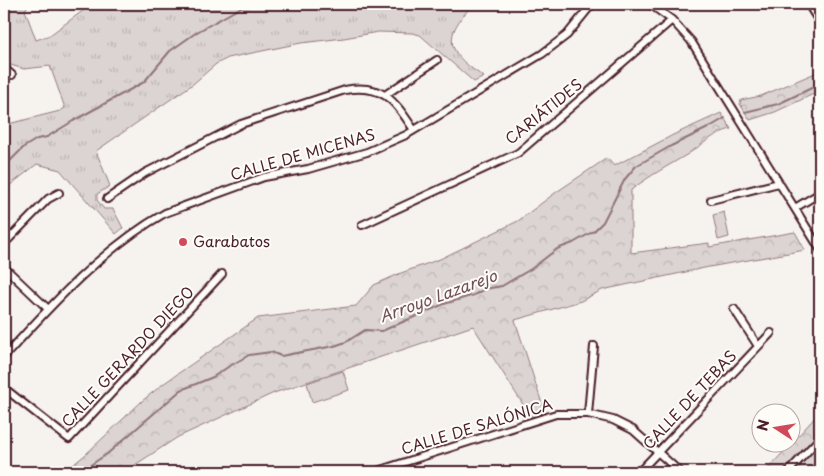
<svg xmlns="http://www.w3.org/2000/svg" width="824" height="476" viewBox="0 0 824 476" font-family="'Playpen Sans',sans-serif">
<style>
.grass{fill:url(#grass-tufts);stroke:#937a7e}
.park{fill:url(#park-crowns);stroke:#937a7e}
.pitch{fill:#dcd4d2;stroke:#937a7e}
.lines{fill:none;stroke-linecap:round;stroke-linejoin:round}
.stream{stroke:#8e7378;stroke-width:2}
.minor-casing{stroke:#4a1f2b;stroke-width:10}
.minor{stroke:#fdfcf7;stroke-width:6}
.poi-dot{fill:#d1495b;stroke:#fdfcf7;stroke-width:2}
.labels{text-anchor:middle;stroke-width:4;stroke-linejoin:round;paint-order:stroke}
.street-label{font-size:15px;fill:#4a1f2b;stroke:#fdfcf7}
.poi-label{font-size:15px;fill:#4a1f2b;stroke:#fdfcf7;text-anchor:start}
.water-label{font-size:16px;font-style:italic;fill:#725058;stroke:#fdfcf7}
</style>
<defs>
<pattern id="grass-tufts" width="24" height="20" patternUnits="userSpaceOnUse" patternTransform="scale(1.25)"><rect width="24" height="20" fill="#dcd4d2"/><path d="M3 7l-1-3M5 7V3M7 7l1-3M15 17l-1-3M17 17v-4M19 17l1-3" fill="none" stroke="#beb6b4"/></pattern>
<pattern id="park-crowns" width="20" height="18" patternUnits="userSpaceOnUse" patternTransform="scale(1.25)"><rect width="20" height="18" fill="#dcd4d2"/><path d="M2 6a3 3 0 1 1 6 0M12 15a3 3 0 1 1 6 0" fill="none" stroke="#beb6b4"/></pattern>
</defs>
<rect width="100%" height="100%" fill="#f6f3ef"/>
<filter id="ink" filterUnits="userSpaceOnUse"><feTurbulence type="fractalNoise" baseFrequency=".02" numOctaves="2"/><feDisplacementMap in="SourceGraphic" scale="10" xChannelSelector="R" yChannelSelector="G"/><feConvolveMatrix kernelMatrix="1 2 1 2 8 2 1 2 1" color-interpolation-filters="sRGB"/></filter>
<g filter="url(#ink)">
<path class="grass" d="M4,4H29L25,10L36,40L50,35L92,4H468L471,7C439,40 451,55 484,77L474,82L420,35L412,33L378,32L344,38L301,43L228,58L216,64L193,84L96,151L110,186L97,194V200L104,209H113L123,228L116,234L60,170L37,164L4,190V125L60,111L65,108L50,66L24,69L4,63Z"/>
<path class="park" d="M820,71V91L775,112L750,120L740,104L741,100L761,96Z
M721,113L731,129C714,133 702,145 688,154C668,166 649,176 631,190V253L709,243V247L795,232L805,250L709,267L602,290L581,301L515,320L545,413L531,417L473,326L274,393L178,437L124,472H64L85,455L142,401L163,384L258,318L356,306L374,285L401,273L440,259L518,221L555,193L607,158L614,166L673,135Z
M820,412V472H765Z"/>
<path class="pitch" d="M724,212L729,237L718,240L713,215Z
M343,371L349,390L312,402L307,383Z"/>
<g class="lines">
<path class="stream" d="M745,112L778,104L820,84
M4,167L24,147L37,139L47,137L73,121L144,82L170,51L197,32L247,4
M80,472L107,454L181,390L213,377L228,367L249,355L271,352L281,356L334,346L346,342L365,330L382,331L444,304L474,295L485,289L502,286L531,269L557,249L573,243L594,231L603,222L625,179L636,166L671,146L708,128L725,118"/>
<g class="minor-casing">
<path id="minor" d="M650,4L672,20L691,41L820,249
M808,4L820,23
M4,68L12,75
M385,95L437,60
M107,199L145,173L241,124L345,90C384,83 395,102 414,130
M711,200L779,183
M795,208L820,193
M362,225L518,153L672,20
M4,244L48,199L59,193
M4,267L47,308
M734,309L758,346
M4,357C52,304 102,249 165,213L264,177L308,169L367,152L406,135L542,54L567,35L592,4
M4,388L69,439L222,274
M588,414L594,346
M374,472L556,414H588L613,420L633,430L680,472
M639,472L771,333
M788,472L820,438"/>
</g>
<use href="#minor" class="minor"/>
</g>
</g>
<circle class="poi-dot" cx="183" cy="242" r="5"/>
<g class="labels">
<g class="street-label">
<text transform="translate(544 112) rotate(-39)" y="5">CARIÁTIDES</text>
<text transform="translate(303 155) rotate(-16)" y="5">CALLE DE MICENAS</text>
<text transform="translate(128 357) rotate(-47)" y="5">CALLE GERARDO DIEGO</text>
<text transform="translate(690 400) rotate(-47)" y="5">CALLE DE TEBAS</text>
<text transform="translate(477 427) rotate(-17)" y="5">CALLE DE SALÓNICA</text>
</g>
<g class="poi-label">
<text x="193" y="247">Garabatos</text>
</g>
<g class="water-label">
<text transform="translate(438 296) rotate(-20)" y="6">Arroyo Lazarejo</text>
</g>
</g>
<rect width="824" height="476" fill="none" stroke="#fdfcf7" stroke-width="20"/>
<rect x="10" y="10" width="804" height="456" fill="none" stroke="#4a1f2b" stroke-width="2" filter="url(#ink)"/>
<g transform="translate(776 428) rotate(282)"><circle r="24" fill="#fdfcf7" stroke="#b5a4a5"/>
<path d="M0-4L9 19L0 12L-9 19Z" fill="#d1495b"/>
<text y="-8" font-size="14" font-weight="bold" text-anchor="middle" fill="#4a1f2b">N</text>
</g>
</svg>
